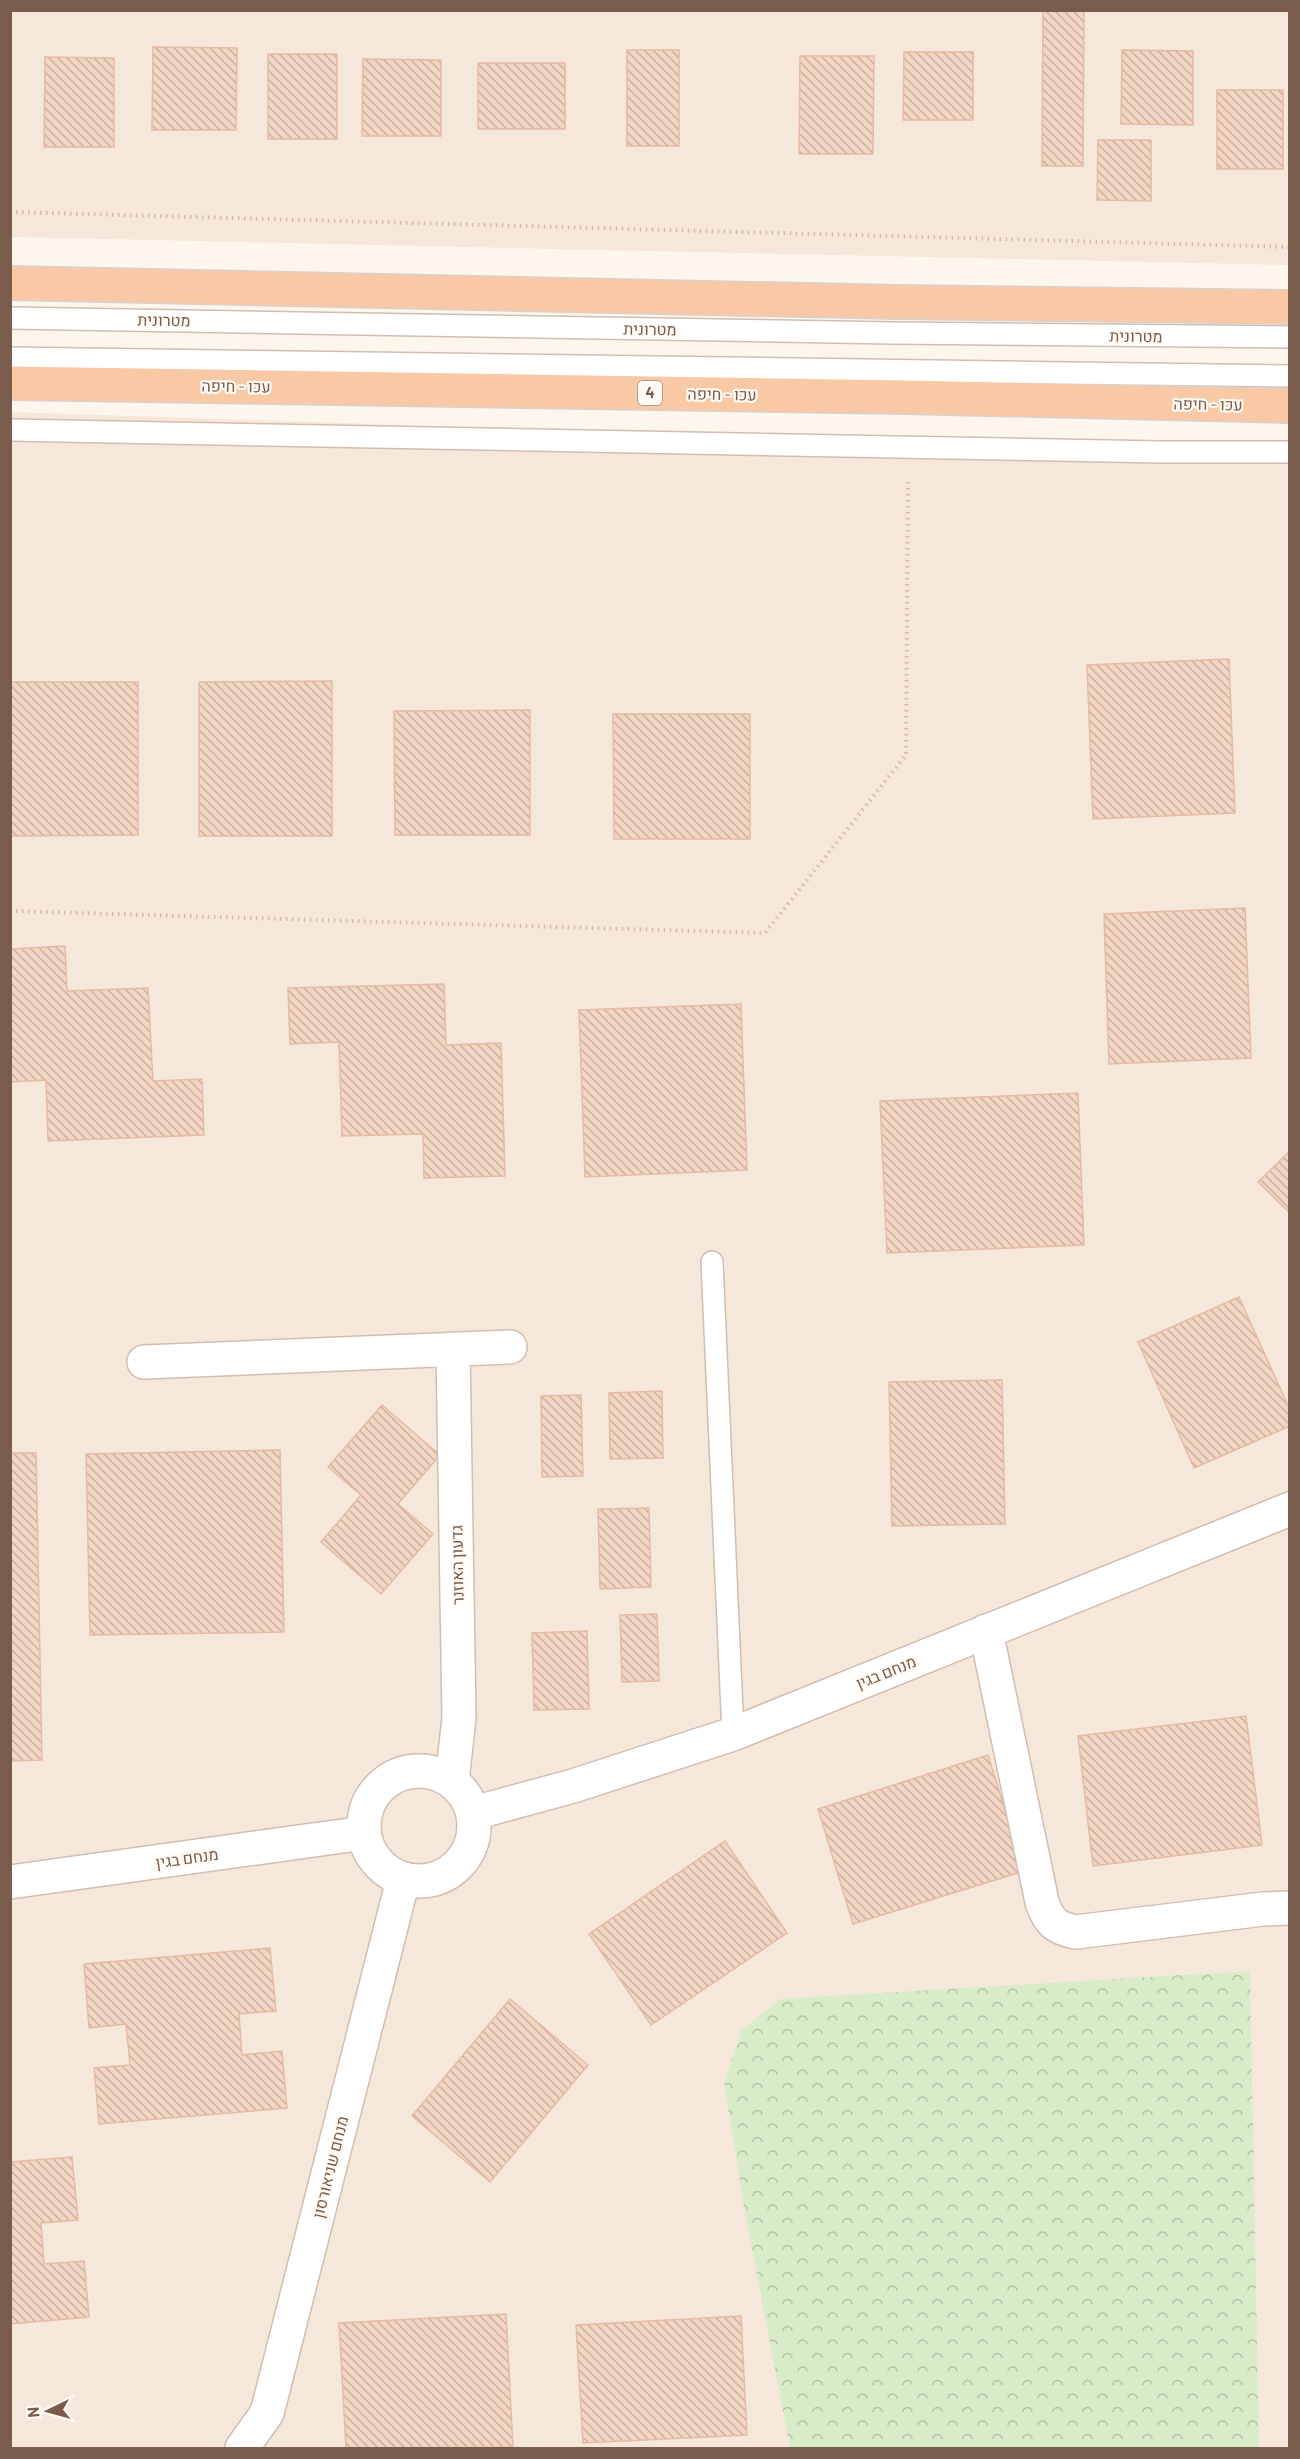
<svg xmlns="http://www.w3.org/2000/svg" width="1300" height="2459" viewBox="0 0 1300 2459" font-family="Barlow,Heebo,sans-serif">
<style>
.residential{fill:#f5e8da}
.forest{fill:url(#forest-crowns)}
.building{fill:url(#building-back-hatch);stroke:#e6bba3;stroke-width:1.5}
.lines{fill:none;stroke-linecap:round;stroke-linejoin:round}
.service-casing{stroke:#d1beb0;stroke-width:24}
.minor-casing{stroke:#d1beb0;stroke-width:36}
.tertiary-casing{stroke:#d1beb0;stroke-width:36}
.trunk-casing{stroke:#dad1cd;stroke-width:36}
.path{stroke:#d9b8a5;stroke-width:4;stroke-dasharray:1.5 4.5;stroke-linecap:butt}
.service{stroke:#fff;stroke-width:21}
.minor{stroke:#fff;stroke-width:33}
.tertiary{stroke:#fff;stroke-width:33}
.trunk{stroke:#f9c8a4;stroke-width:33}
.labels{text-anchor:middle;stroke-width:4.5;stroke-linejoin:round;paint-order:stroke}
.shield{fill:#fffaf3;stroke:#a28b7f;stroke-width:1.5}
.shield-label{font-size:15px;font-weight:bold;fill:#7a5c4d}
.street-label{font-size:16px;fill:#7a5c4d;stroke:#fffaf3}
</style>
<defs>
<pattern id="forest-crowns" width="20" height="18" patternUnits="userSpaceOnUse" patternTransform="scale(1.5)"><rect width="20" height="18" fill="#d8ecc9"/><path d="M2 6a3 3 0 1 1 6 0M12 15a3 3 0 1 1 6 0" fill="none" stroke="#b4c2a5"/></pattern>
<pattern id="building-back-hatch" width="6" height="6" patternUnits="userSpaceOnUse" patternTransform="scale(1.5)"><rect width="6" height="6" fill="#f3d5c3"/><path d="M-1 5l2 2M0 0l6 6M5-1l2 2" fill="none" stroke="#cab0a1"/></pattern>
</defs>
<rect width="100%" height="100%" fill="#fdf6ec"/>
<path class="residential" d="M11,11H1289V265L11,237Z
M10,412L1289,454V2448H11Z"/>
<path class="forest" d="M1250,1971L1259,2448H790L744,2207L724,2083L741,2031L780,1999Z"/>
<path class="building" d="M1043,10H1084L1083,166H1042Z
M153,47L237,48L236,130H152Z
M627,50H679V146H627Z
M1122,50L1193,51V125L1121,124Z
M904,52H973V120H903Z
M268,54H337V139H268Z
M800,56H874L873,154H799Z
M45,57L114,58V147H44Z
M363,59L441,60V136H362Z
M478,63H565V129H478Z
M1217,90H1283V169H1217Z
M1098,140H1151V201L1097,200Z
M1229,659L1235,813L1093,819L1087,665Z
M332,681V836H199V682Z
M10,682H138V835L10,836Z
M530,710V835H395L394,711Z
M613,714H750V839H614Z
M1245,908L1251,1058L1109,1064L1104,914Z
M65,946L67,991L148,988L153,1081L202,1079L204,1135L48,1141L46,1080L10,1082V949Z
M444,984L446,1045L501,1043L505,1176L424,1178L423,1134L342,1136L339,1042L290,1044L288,988Z
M741,1004L747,1170L585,1177L579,1010Z
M1078,1093L1084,1245L887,1253L880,1101Z
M1290,1151V1213L1258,1182Z
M1239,1297L1290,1410V1426L1194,1468L1138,1342Z
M1002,1380L1005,1524L892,1526L889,1382Z
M662,1391L663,1458L610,1459L609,1393Z
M581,1395L583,1476L542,1477L541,1396Z
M382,1405L440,1455L398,1504L433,1534L381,1594L321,1542L361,1495L328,1467Z
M280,1450L284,1632L90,1635L86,1454Z
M10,1453H36L42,1760L10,1761Z
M649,1508L651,1587L600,1589L598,1509Z
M657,1614L659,1681L622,1682L620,1615Z
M587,1631L589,1709L534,1710L532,1633Z
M1246,1716L1262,1845L1093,1866L1078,1736Z
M988,1755L1024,1871L853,1924L818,1809Z
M725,1841L787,1933L651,2025L589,1934Z
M270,1948L276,2011L239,2014L242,2055L282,2051L287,2108L99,2124L94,2068L130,2065L126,2024L89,2028L84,1964Z
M510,1999L588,2065L490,2182L412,2116Z
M72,2157L78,2220L41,2223L44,2264L84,2261L89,2317L10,2324V2162Z
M506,2314L513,2447L346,2448L339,2323Z
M741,2316L747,2435L583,2443L576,2325Z"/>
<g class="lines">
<g class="service-casing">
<path id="service" d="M10,318L893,333L1290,337
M10,358L1290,376
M10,430L1160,452H1290
M712,1262L733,1734"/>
</g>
<g class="minor-casing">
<path id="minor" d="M144,1362L510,1347
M986,1631L1042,1902C1049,1922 1055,1928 1076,1932L1263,1909L1290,1908
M452,1781L459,1718L453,1349
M242,2448L267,2413L403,1880"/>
</g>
<g class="tertiary-casing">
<path id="tertiary" d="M364 1826a55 55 0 1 1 110 0a55 55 0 1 1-110 0Z
M474,1813L573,1786L733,1734L1290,1509
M10,1882L364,1833"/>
</g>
<g class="trunk-casing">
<path id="trunk" d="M10,283L897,302L1290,307
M10,383L905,397L1290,406"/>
</g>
<path class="path" d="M10,212L1290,247
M10,911L765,933L906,755L908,478"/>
<use href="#service" class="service"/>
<use href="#minor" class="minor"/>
<use href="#tertiary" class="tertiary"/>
<use href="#trunk" class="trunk"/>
</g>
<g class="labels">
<rect class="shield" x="638" y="381" width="24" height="24" rx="4.5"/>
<g class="shield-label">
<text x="650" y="398">4</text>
</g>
<g class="street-label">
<text transform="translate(164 320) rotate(1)" y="6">מטרונית</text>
<text transform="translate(650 329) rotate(1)" y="6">מטרונית</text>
<text transform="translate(1136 336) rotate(1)" y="6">מטרונית</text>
<text transform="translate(236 386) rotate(1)" y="6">עכו - חיפה</text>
<text transform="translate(722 394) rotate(1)" y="6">עכו - חיפה</text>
<text transform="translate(1208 404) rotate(1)" y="6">עכו - חיפה</text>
<text transform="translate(457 1565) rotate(-91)" y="6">גדעון האוזנר</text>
<text transform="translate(886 1672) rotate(-22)" y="6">מנחם בגין</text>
<text transform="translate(187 1858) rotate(-8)" y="6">מנחם בגין</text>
<text transform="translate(330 2167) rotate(-76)" y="6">מנחם שניאורסון</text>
</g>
</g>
<rect width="1300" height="2459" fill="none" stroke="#7a5c4d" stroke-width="24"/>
<g transform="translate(48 2411) rotate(265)" stroke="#fffaf3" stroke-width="4.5" paint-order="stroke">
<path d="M0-4.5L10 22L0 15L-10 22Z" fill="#7a5c4d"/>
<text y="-9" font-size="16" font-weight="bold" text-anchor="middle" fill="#7a5c4d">N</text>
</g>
</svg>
